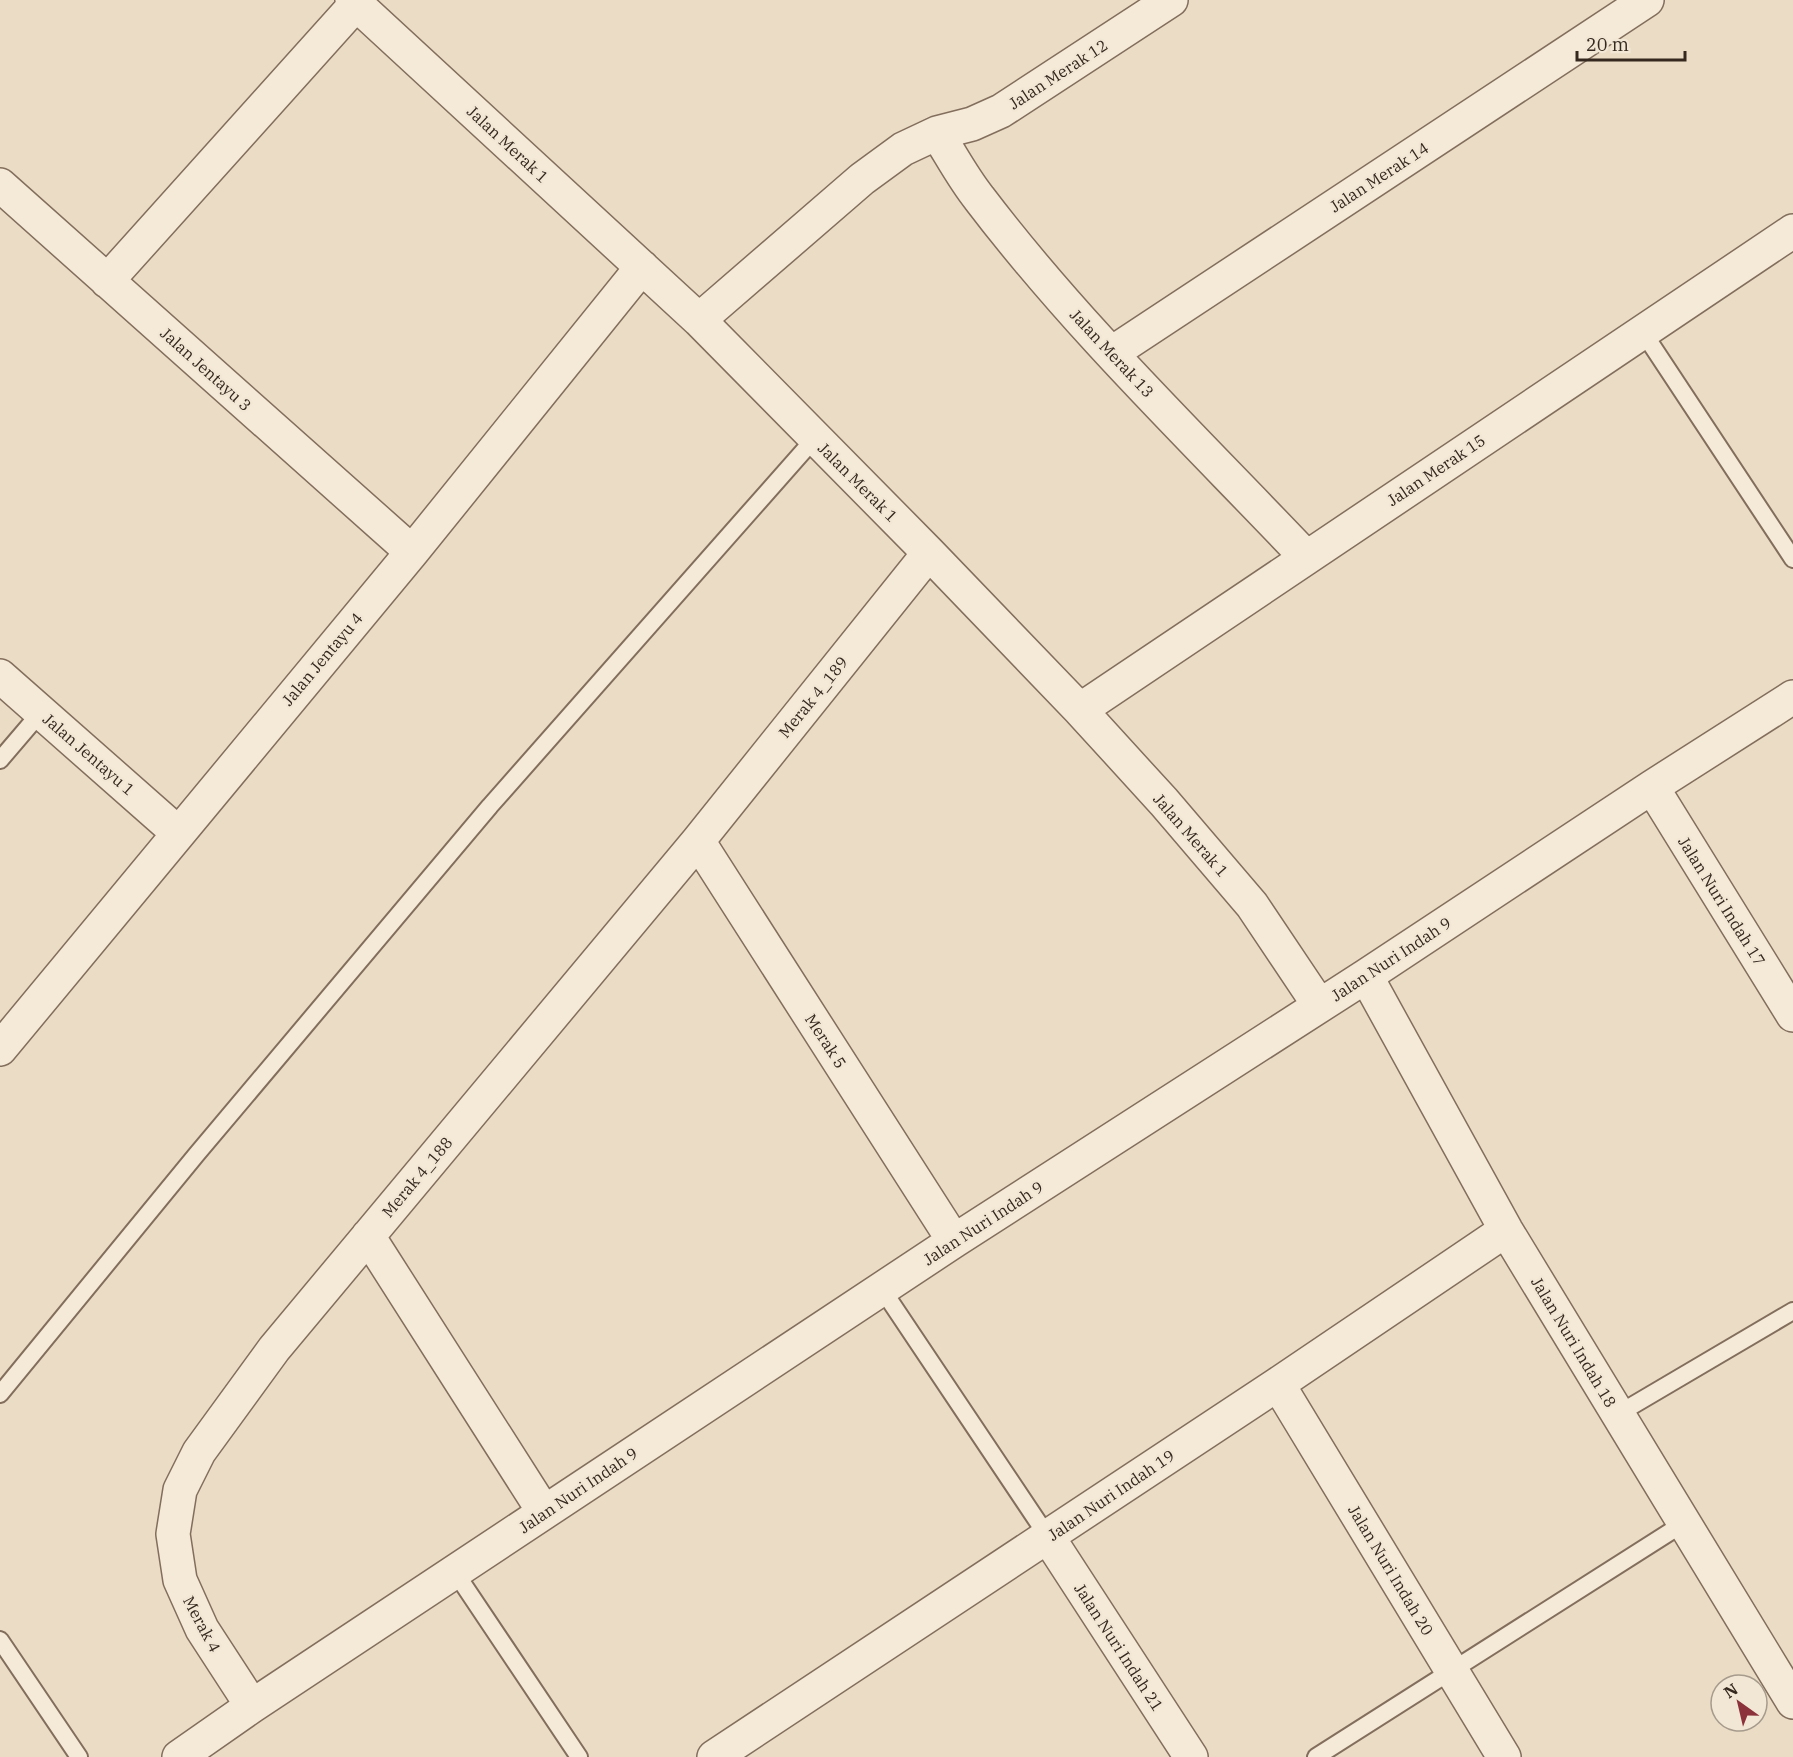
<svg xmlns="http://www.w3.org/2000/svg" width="1793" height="1757" viewBox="0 0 1793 1757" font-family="'IBM Plex Serif',serif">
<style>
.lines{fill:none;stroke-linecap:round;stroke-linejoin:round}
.lane-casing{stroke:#836e5d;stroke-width:20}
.street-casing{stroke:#836e5d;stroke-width:36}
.lane{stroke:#f5ead7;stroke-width:16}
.street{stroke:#f5ead7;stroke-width:33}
.labels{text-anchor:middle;stroke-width:4.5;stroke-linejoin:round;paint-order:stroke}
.street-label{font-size:16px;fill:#34281f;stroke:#f2e7d4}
</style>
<rect width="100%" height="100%" fill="#eadcc5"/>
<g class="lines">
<g class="lane-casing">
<path id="lane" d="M1643,332L1793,559
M0,760L41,712
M882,1289L1048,1537
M0,1394L196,1155L490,806L815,438
M1618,1414L1793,1311
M455,1572L579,1757
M0,1640L79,1757
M1316,1757L1684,1523"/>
</g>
<g class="street-casing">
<path id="street" d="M352,0L699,320L929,553L1080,710L1164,802L1252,905L1319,1005
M937,133C951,155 963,178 979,198C1077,327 1195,440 1306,557
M0,185L412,552
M107,281L356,4
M699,320L862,179L903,149L937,133L972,124L1001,111L1171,0
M1112,353L1647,0
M0,676L178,833
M1080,710L1793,231
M1652,787L1793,1015
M698,841L954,1241
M1366,976L1506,1230L1793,1702
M0,1049L412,552L642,267
M368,1236L544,1512
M1278,1384L1504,1757
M1048,1537L1191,1757
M252,1706L202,1629L180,1580L173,1534L180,1490L199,1452L274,1349L698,841L929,553
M179,1757L252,1706L954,1241L1366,976L1652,787L1793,697
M714,1757L1278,1384L1506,1230"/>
</g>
<use href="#lane" class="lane"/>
<use href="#street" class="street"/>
</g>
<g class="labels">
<g class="street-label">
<text transform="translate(1058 74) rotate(-33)" y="6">Jalan Merak 12</text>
<text transform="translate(508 144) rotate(43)" y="6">Jalan Merak 1</text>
<text transform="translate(1379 177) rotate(-33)" y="6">Jalan Merak 14</text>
<text transform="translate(1112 353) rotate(47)" y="6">Jalan Merak 13</text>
<text transform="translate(206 369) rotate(42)" y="6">Jalan Jentayu 3</text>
<text transform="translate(1436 470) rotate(-34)" y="6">Jalan Merak 15</text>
<text transform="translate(858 482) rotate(45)" y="6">Jalan Merak 1</text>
<text transform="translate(322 659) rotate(-50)" y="6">Jalan Jentayu 4</text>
<text transform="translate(813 697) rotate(-51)" y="6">Merak 4_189</text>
<text transform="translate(89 754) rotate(41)" y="6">Jalan Jentayu 1</text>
<text transform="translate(1191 835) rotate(49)" y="6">Jalan Merak 1</text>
<text transform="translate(1722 901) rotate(58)" y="6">Jalan Nuri Indah 17</text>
<text transform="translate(1391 959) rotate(-33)" y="6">Jalan Nuri Indah 9</text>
<text transform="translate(826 1041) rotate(57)" y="6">Merak 5</text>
<text transform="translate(417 1177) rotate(-50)" y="6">Merak 4_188</text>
<text transform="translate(983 1223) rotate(-33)" y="6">Jalan Nuri Indah 9</text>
<text transform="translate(1574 1342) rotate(59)" y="6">Jalan Nuri Indah 18</text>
<text transform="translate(578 1490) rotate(-34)" y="6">Jalan Nuri Indah 9</text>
<text transform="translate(1111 1495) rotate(-34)" y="6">Jalan Nuri Indah 19</text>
<text transform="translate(1391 1570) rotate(59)" y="6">Jalan Nuri Indah 20</text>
<text transform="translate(202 1624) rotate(62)" y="6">Merak 4</text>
<text transform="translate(1119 1647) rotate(57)" y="6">Jalan Nuri Indah 21</text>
</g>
</g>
<g transform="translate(1739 1703) rotate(326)"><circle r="28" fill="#f2e7d4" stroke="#a69b8c" stroke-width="1.5"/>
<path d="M0-4.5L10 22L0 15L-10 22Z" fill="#8c323b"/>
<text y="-9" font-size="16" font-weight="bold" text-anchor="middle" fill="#34281f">N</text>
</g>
<path d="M1577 51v9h108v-9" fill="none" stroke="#34281f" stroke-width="3"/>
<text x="1586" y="51" font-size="18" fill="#34281f" stroke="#f2e7d4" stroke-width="4.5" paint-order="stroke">20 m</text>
</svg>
